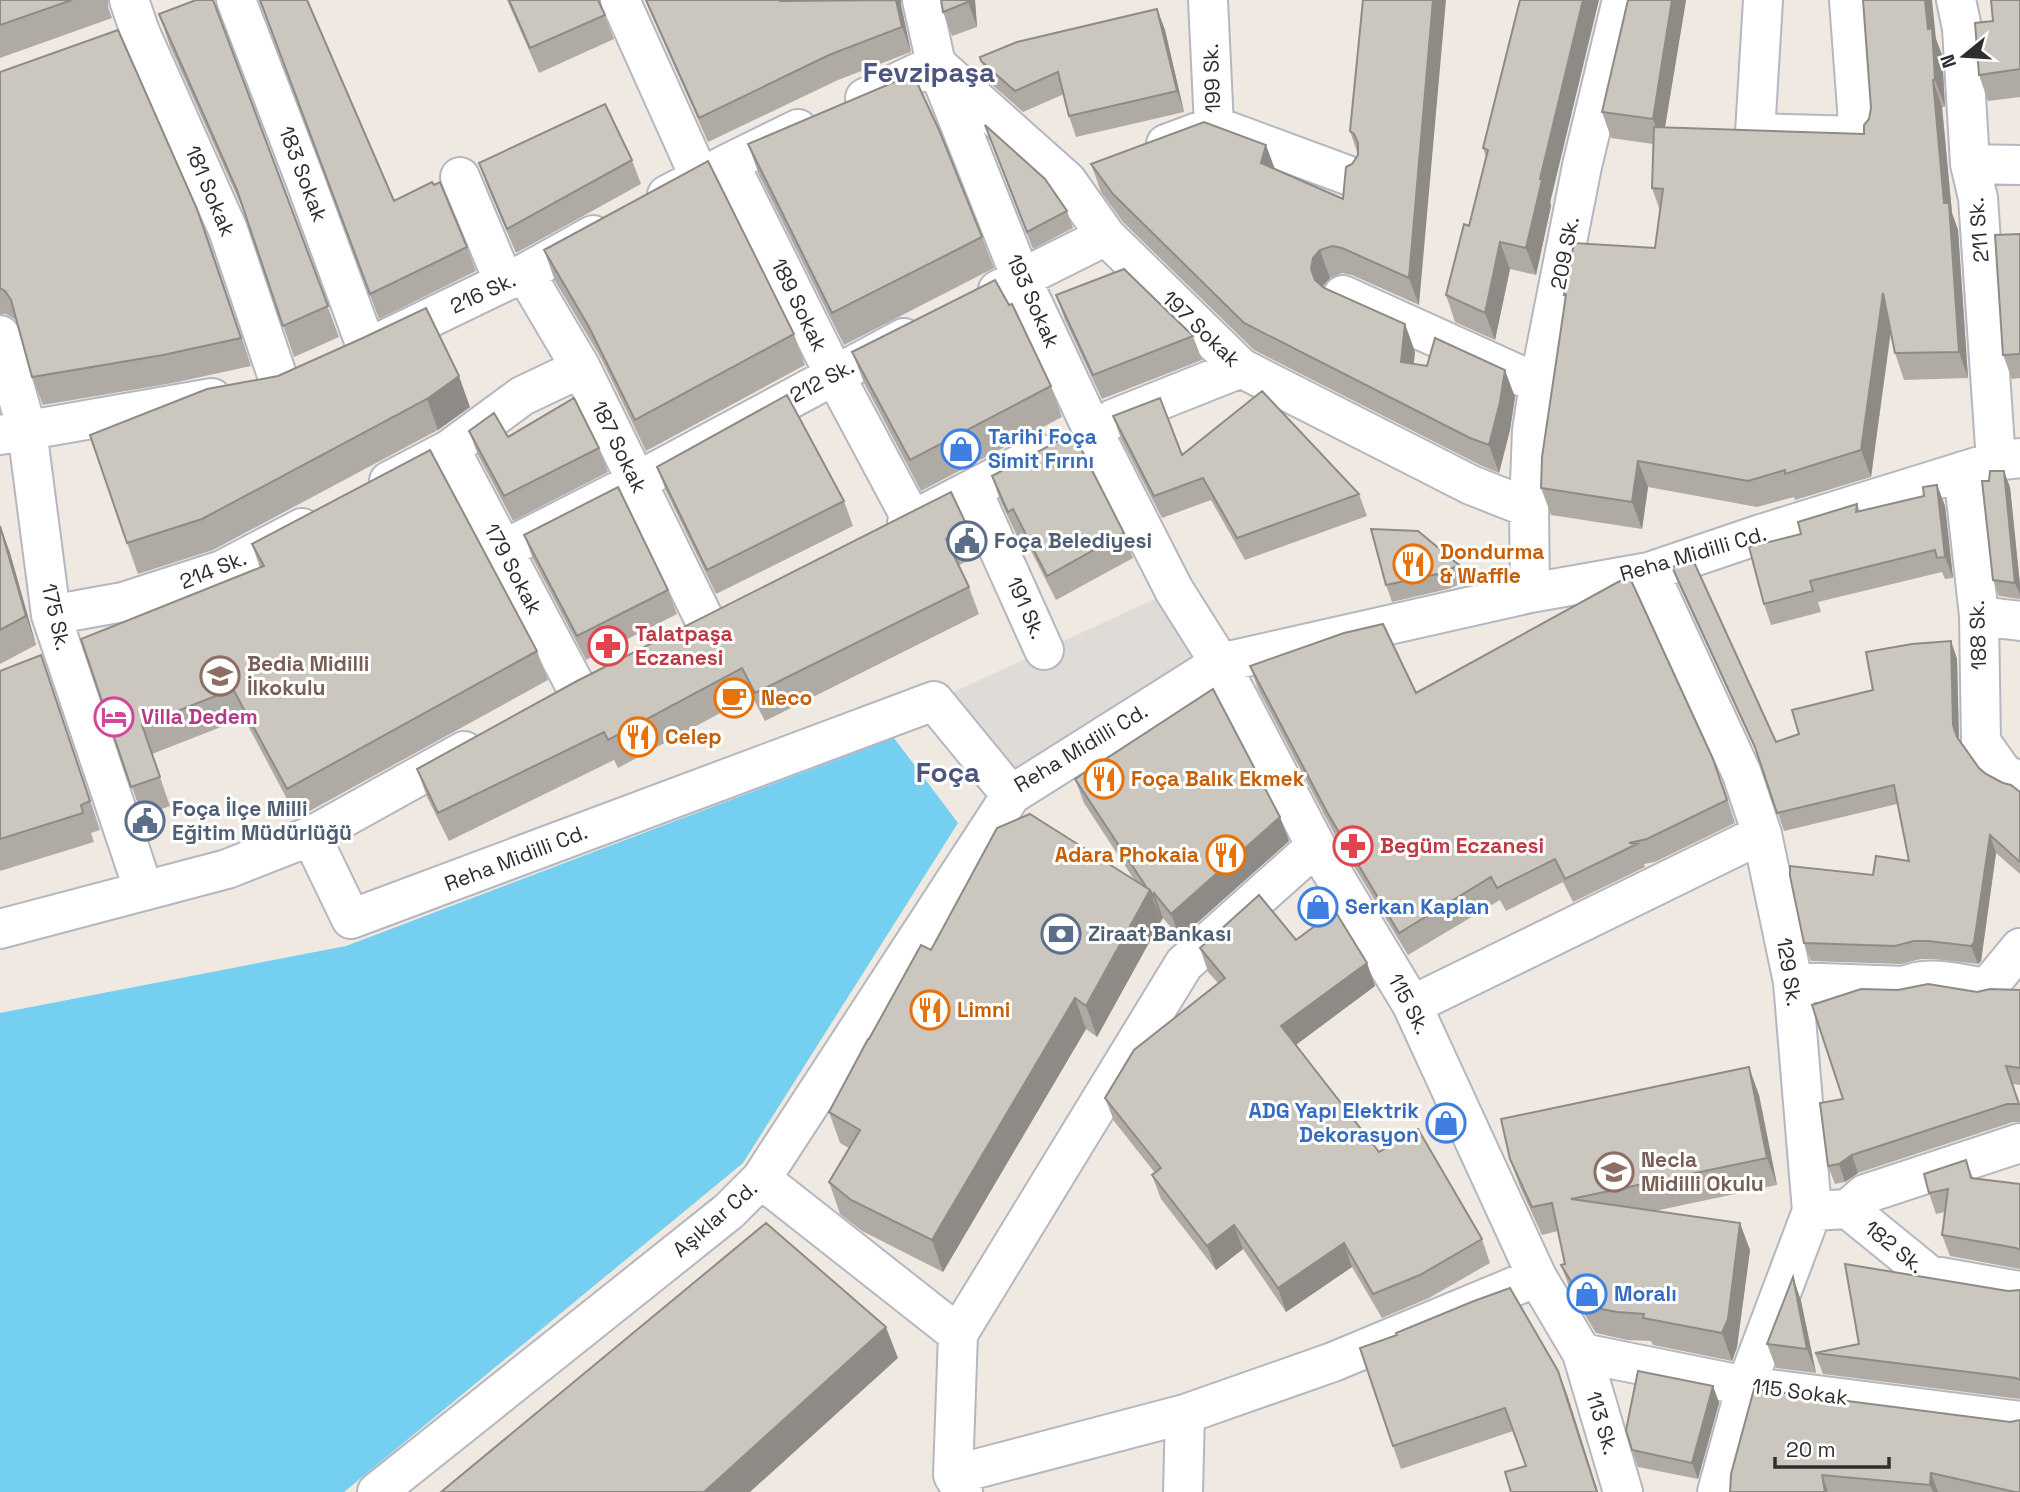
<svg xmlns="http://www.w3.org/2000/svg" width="2020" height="1492" viewBox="0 0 2020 1492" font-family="'Space Grotesk',sans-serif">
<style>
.plaza{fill:#dfdcd8}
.water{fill:#75cff0}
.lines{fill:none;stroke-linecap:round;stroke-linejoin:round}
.minor-casing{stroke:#b4b7c1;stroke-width:42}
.minor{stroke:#fff;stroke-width:38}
.wall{fill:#afaba4}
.shaded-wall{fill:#8e8b86}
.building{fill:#cbc7bf;stroke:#8e8b86;stroke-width:2}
.labels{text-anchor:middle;stroke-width:6;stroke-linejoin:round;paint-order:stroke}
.street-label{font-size:21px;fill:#2e2e2e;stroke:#fff}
.shop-label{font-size:21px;font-weight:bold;fill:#366cbe;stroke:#fff;text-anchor:start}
.service-label{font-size:21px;font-weight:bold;fill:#4e5e75;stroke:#fff;text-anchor:start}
.food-label{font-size:21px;font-weight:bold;fill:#c56008;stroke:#fff;text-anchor:start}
.health-label{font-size:21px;font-weight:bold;fill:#be3a42;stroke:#fff;text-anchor:start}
.education-label{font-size:21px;font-weight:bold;fill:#785e54;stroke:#fff;text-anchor:start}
.hotel-label{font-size:21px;font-weight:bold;fill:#b23c85;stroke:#fff;text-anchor:start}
.district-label{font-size:28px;font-weight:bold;fill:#4d5680;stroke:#fff}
</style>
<rect width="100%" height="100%" fill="#efe9e1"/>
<path class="plaza" d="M1174,590L1220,663L1011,795L934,701Z"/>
<path class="water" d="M894,738L958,823L743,1163L344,1492H0V1013L346,946Z"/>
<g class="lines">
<g class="minor-casing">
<path id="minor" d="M129,0L140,32L228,230L281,387
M236,0L305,180L367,349
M620,0L700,178
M922,0L936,64L1021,278L1091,427L1174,590L1220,663L1316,846L1412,1005L1537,1277L1582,1353L1623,1492
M1763,0L1755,133L1859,136L1849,0
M1956,0L1962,28L1970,164L1978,198L1996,461
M865,98L936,64L1067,181L1106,236L1241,368L1471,485L1529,508
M1217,127L1347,175
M1166,144L1214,126L1208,0
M729,163L834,374L912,520
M1970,164L2020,165
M460,177L504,282
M667,195L729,163L798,129
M525,273L581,368L706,623
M998,290L1106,236
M1343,295L1539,384
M0,335L27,430L51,615L144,891
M384,340L504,282L525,273L593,235
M1113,419L1241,368
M0,435L212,398
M450,449L577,689
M1963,471L1979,616L1981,742L2003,773L2020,782
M389,481L450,449L522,396L581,368
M972,490L1044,650
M907,523L1040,454
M503,550L636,482L904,338
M1649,572L1742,774L1762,834L1793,982L1812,1211L1746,1386L1717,1492
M1530,593L1529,508L1532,431L1539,384L1582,166L1622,0
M51,615L123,602L222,570L302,528
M1979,616L2020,621
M311,836L351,919L934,701L1011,795
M0,929L227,869L311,836L464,751
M1793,982L1905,986C1929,974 1962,985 1987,988L2020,948
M1412,1005L1762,834
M761,1179L958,1334L953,1475L963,1492
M1848,1209L1865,1194L2020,1143
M1812,1211L1848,1209L1929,1275L2020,1291
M958,1334L1184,964L1316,846
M1582,1353L1746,1386L2020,1421
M953,1475L1185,1414L1333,1362L1537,1277
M377,1492L729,1211L761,1179L1011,795L1220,663L1530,593L1649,572L1761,534L1996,461L2020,458
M1183,1492L1185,1414"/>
</g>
<use href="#minor" class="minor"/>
</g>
<path class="wall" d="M0,0H108V7L112,18L0,58Z
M213,0L339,337L294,357L245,214L170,46L159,14Z
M260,0L394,201L467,247L476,271L379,319Z
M507,0H598L614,39L539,73Z
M645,0H779L780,1L901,5L911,52L838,80L708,142Z
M975,0L977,27L952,36L943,12Z
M1363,0L1419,305L1352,275L1342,273L1330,278L1323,287L1405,324L1415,352L1413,364L1515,397L1510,430L1499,473L1480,465L1254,350L1123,222L1101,192L1091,164L1274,169L1343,199L1352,164L1358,155L1350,131Z
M1520,0L1551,206L1536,275L1510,269L1495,340L1455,322L1446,295L1469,226L1486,157L1483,148Z
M1628,0H1686L1665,127L1864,134L1936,39L1942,55L1945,107H1942L1952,213L1958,230L1968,378L1904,380L1895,353L1891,332L1871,477L1795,500L1794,497L1757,507L1648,487L1642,529L1551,515L1541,488L1565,299L1564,295L1655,248L1660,211L1652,188L1653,144L1611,138L1602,112Z
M2020,0V97L1988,101L1979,75L1993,21Z
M1157,9L1165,30L1184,112L1076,137L1069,116L1064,94L1023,112L989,82L980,57Z
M0,72L197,209L251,366L173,383L43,405L32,377L16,320L6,314H0Z
M991,142L1067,211L1073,228L1033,249Z
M748,144L982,237L994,268L844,345L759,175Z
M632,160L641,184L516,253L488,188L479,163Z
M2020,234V378L2012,379L2003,355Z
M544,250L794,334L805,365L646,451L601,358L555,281Z
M1056,295L1193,336L1202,360L1102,399L1065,320Z
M365,337L470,407L438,430L213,550L138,574L127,543L278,376Z
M852,352L1051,386L1062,417L921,491L864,383Z
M1113,416L1182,455L1359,494L1367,516L1245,560L1211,500L1162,518L1121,439Z
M469,431L508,437L599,448L608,472L513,521L478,455Z
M657,467L844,501L853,526L716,594L666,491Z
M992,476L1124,533L1133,558L1056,600L1022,533L1017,536L1000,500Z
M1989,481L2010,487L2020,585V599L1999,596L1993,580Z
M1937,485L1945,506L1953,578L1945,579L1942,572L1818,602L1821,612L1771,625L1764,604L1801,534L1857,504L1860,511L1924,496Z
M0,525L10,553L36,645L0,664Z
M968,528L978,556L959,565L969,587L979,614L765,721L752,696L618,768L614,760L449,841L427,797L417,769Z
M524,535L668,590L677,614L586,660L533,559Z
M252,544L537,651L548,680L297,818L244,718L152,754L170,806L142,816L81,639L260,568Z
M1459,565L1465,582L1448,589L1392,602L1386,585Z
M1672,567L1776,742L1799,734L1873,690L1951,641L1957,659L1959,740L1979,768L1986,774L2020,792V874L1996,853L1981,961L1978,964L1934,959H1921L1901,964L1811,961L1804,943L1873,875L1909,861L1897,804L1784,831L1760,760L1679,585Z
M41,655L100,830L91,833L94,842L0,871V671Z
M1250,666L1416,693L1722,782L1735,823L1655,862L1644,864L1645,867L1573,902L1563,882L1506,911L1500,900L1408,955L1335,835L1258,689Z
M1075,779L1280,817L1289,841L1180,938L1163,918L1161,921L1160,919L1161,921L1097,1037L1086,1029L943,1272L862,1231L840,1214L829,1182L849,1148L840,1143L829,1112L869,1039L931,950L1135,881L1084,803Z
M1296,940L1367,963L1375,986L1296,1045L1379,1152L1482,1239L1490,1263L1429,1298L1382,1318L1352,1267L1286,1312L1243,1249L1216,1270L1161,1199L1152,1175L1155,1173L1114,1121L1105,1098L1218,983L1208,972L1200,948Z
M2020,990V1085L2013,1084L2020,1105V1122H2013L1858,1173L1845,1182L1835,1184L1828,1166L1843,1099L1977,992Z
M1759,1095L1777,1185L1655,1211L1750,1250L1737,1347L1732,1361L1653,1345L1651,1341L1627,1340L1596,1333L1571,1292L1561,1265L1565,1264L1558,1231L1542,1235L1520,1187L1510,1159Z
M1966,1160L1973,1178L2020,1184V1269L1950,1256L1942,1235L1945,1212L1936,1214L1929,1193Z
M1793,1277L1801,1301L1816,1373L1776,1368L1767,1344Z
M2020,1290V1399L1823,1374L1815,1353L1859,1344L2008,1291Z
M1558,1371L1598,1492H1511L1526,1466L1513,1431L1401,1469L1393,1446Z
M1713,1386L1719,1403L1698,1479L1638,1467L1632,1450Z
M2010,1422L2020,1492H1730Z"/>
<path class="shaded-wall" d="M896,0H901V5L911,52L902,27Z
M968,0H975L977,27L968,2Z
M1433,0H1446L1419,305L1409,278Z
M1583,0H1599L1550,203L1551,206L1536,275L1526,248L1540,179Z
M1672,0H1686L1662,145L1653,119Z
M1925,0H1932L1936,39L1942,55L1945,107L1935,80L1928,29Z
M1157,9L1165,30L1184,112L1177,91Z
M1933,80L1942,107L1952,213L1958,230L1968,378L1959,352Z
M1266,145L1276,172L1261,163Z
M197,209L208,238L251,366L241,338Z
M1500,242L1510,269L1495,340L1485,313Z
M1320,250L1330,278L1323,285L1321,296L1311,269L1313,258Z
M1883,293L1892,320L1871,477L1861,450Z
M1405,324L1415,352L1411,389L1401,362Z
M1505,370L1515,397L1510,430L1499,473L1489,445Z
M459,376L470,407L438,430L427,399Z
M1638,461L1648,487L1642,529L1632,502Z
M2004,471L2010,487L2020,585V595L2015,583Z
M1937,485L1945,506L1953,578L1945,557Z
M0,525L10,553L36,645L26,616Z
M1951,641L1957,659L1959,743L1953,725Z
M41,655L51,684L100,830L90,801Z
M1280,817L1289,841L1180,938L1171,914Z
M1990,835L1996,853L1981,961L1978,964L1971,946Z
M1150,890L1161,921L1097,1037L1086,1006Z
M1154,893L1163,918L1161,921L1153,896Z
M1367,963L1375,986L1290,1049L1281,1026Z
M1075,998L1086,1029L943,1272L932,1240Z
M1749,1067L1759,1095L1777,1185L1767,1158Z
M1852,1155L1858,1173L1845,1182L1839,1164Z
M1740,1223L1750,1250L1737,1347L1732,1361L1722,1333Z
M1234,1225L1243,1249L1216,1270L1207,1246Z
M1344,1243L1352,1267L1286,1312L1278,1288Z
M1793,1277L1801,1301L1816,1373L1807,1349Z
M886,1327L898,1358L750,1492H704Z
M1558,1371L1567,1394L1598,1492H1597Z
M1713,1386L1719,1403L1698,1479L1692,1463Z
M1931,1473L1938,1492H1933L1930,1485Z
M1822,1475L1828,1492H1825Z"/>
<path class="building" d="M0,0H72L0,25Z
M196,0H213L328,306L283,326L237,190L159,14Z
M260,0H307L394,201L432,182L434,185L440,182L467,247L370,294Z
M509,0H598L605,15L530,48Z
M646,0H779L780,1L896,0L902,27L829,55L699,118Z
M941,0H968V2L943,12Z
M1363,0H1433L1409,278L1342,248L1332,246L1320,250L1313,258L1311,269L1315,280L1324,288L1405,324L1401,362L1427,366L1435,338L1505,370L1500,402L1489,445L1470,438L1244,323L1113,194L1091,164L1204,122L1266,145L1261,163L1343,199L1346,167L1352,164L1358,155V143L1354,134L1350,131Z
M1520,0H1583L1540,179L1542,180L1526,248L1500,242L1485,313L1446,295L1464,224L1469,226L1488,150L1483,148Z
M1628,0H1672L1653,119L1602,112Z
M1863,0H1925L1928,29L1932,28L1935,80H1933L1944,203H1949L1959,352L1895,353L1883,293L1861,450L1785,474V470L1748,481L1638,461L1632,502L1541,488L1542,457L1566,295H1564L1574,243L1655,248L1663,189L1652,188L1654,127L1864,134V125L1869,119L1871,108Z
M1991,0H2020V69L1979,75L1975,23L1993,21Z
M1157,9L1177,91L1069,116L1058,72L1015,91L981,61L980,57L1017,42Z
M118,30L197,209L241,338L163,355L32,377L11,300L5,291L0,288V72Z
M913,74L939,130L982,237L832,313L748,144Z
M605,104L632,160L507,229L479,163Z
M985,125L1045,179L1067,211L1027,232Z
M708,161L794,334L635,420L589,327L544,250Z
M2020,234V354L2003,355L1995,235Z
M1124,269L1193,336L1093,375L1056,295Z
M995,280L1009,305L1012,304L1051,386L910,460L852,352Z
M426,308L459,376L427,399L202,519L127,543L90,435L207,389L278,376L365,337Z
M1262,391L1359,494L1237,538L1203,478L1154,496L1113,416L1160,398L1182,455Z
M787,395L844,501L707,570L657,467Z
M574,398L599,448L504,496L469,431L494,413L508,437Z
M1073,433L1124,533L1047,576L1013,509L1008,512L992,476Z
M430,450L537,651L287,789L233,689L142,725L160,777L131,787L81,639L264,566L252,544Z
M1990,471H2004L2015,583L1993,580L1982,481H1989Z
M1937,485L1945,557L1937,558L1935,550L1810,581L1813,591L1764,604L1749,547L1801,534L1798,522L1857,504L1856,512L1924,496L1923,487Z
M618,487L668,590L577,636L524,535Z
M951,492L968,528L946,539L969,587L755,693L742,668L608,740L604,732L438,813L417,769L577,681Z
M0,526L26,616L0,630Z
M1371,529L1418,531L1459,565L1442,573L1386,585Z
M1693,560L1776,742L1799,734L1792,710L1873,690L1866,652L1912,644L1951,641L1953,725L1957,737L1979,768L1986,774L2003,783L2011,785L2020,792V862L1990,835L1974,943L1971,946L1928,941H1914L1895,946L1804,943L1790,876V866L1873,875L1876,856L1909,861L1894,785L1777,813L1755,747L1672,567Z
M1629,576L1713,759L1727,800L1647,839L1629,843L1637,844L1565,879L1555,859L1497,888L1491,877L1399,933L1327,812L1250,666L1344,633L1383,624L1416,693Z
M41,655L90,801L81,805L83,813L0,839V671Z
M1213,689L1280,817L1171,914L1154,893L1153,896L1150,890L1147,888L1075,779Z
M1030,814L1150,890L1086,1006L1075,998L932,1240L851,1200L829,1182L860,1130L829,1112L868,1039H869L921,945L931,950L997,828Z
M1259,895L1296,940L1335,911L1367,963L1281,1026L1379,1152L1418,1129L1482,1239L1420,1275L1373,1294L1344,1243L1278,1288L1234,1225L1207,1246L1152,1175L1161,1168L1105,1098L1134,1050L1225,978L1200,948Z
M1928,984L1977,992L1990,989L2020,990V1068L2006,1066L2019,1104H2007L1852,1155L1839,1164L1828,1166L1820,1103L1843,1099L1812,1005L1861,989L1898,990Z
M1749,1067L1767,1158L1571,1199L1740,1223L1728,1319L1722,1333L1643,1318L1644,1314L1617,1312L1586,1306L1561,1265L1565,1264L1552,1203L1532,1207L1510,1159L1501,1119Z
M1966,1160L1971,1178L2020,1184V1250L2016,1248L1942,1235L1948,1189L1929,1193L1924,1174Z
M766,1223L886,1327L704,1492H441Z
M1845,1264L2008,1291L2020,1290V1380L2016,1378L1815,1353L1859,1344Z
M1793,1277L1807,1349L1767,1344Z
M1510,1288L1558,1371L1597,1492H1511L1505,1472L1526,1466L1505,1408L1393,1446L1360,1348L1397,1335L1396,1333L1474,1301Z
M1638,1371L1713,1386L1692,1463L1632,1450L1626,1430Z
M1754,1389L2010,1422L2020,1420V1492H2015L1931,1473L1930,1485L1822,1475L1825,1492H1730L1731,1474Z"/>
<defs>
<g id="shop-ring" transform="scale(2.0125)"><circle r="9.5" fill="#fff" stroke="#3f7fe0" stroke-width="1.5"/><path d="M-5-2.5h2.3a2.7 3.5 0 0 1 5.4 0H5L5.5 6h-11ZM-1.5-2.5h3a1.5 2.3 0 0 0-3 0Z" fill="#3f7fe0"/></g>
<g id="civic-ring" transform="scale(2.0125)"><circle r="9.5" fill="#fff" stroke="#5c6f8a" stroke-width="1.5"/><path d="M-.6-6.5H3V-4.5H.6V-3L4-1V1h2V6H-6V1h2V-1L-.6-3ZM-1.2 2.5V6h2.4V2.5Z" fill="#5c6f8a"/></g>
<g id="restaurant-ring" transform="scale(2.0125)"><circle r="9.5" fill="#fff" stroke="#e8710a" stroke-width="1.5"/><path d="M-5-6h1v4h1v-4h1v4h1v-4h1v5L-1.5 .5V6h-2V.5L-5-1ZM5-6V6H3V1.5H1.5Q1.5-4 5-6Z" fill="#e8710a"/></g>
<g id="pharmacy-ring" transform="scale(2.0125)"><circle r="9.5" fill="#fff" stroke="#e0444e" stroke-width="1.5"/><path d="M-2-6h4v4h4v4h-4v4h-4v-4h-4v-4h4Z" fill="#e0444e"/></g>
<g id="school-ring" transform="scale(2.0125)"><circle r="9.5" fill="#fff" stroke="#8d6e63" stroke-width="1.5"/><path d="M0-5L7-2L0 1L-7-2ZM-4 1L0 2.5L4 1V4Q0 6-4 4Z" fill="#8d6e63"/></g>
<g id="cafe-ring" transform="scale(2.0125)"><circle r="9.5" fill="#fff" stroke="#e8710a" stroke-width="1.5"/><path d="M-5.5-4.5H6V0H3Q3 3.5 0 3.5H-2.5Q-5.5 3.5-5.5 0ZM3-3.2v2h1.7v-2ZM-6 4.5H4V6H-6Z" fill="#e8710a"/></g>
<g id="hotel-ring" transform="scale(2.0125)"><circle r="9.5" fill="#fff" stroke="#d1479c" stroke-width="1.5"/><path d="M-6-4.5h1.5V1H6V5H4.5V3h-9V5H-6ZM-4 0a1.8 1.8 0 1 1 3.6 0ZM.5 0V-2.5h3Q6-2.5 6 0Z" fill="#d1479c"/></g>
<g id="bank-ring" transform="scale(2.0125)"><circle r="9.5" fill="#fff" stroke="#5c6f8a" stroke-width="1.5"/><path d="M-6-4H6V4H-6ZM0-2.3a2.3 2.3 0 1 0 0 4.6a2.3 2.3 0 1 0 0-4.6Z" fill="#5c6f8a"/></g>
</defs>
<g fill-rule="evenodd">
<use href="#shop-ring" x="961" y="449"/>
<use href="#civic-ring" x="967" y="541"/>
<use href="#restaurant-ring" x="1413" y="564"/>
<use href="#pharmacy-ring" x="608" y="646"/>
<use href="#school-ring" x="220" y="676"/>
<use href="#cafe-ring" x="734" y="698"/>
<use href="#hotel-ring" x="114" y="717"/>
<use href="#restaurant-ring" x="638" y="737"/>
<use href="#restaurant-ring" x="1104" y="779"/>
<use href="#civic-ring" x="145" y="821"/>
<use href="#pharmacy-ring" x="1353" y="846"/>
<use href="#restaurant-ring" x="1226" y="855"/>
<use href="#shop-ring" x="1318" y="907"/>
<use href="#bank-ring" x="1061" y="934"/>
<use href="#restaurant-ring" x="930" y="1010"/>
<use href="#shop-ring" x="1446" y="1123"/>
<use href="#school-ring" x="1614" y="1172"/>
<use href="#shop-ring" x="1587" y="1294"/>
</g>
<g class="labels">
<g class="street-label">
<text transform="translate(1212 78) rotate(-92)" y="7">199 Sk.</text>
<text transform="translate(303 174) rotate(69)" y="7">183 Sokak</text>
<text transform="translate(210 191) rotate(67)" y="7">181 Sokak</text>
<text transform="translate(1979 230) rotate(-95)" y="7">211 Sk.</text>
<text transform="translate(1565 253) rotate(-79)" y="7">209 Sk.</text>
<text transform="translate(483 293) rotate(-25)" y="7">216 Sk.</text>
<text transform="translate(1033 301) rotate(66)" y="7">193 Sokak</text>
<text transform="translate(799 305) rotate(64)" y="7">189 Sokak</text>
<text transform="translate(1201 329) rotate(44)" y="7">197 Sokak</text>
<text transform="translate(822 381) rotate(-28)" y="7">212 Sk.</text>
<text transform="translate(619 447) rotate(64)" y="7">187 Sokak</text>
<text transform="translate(1693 554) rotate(-16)" y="7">Reha Midilli Cd.</text>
<text transform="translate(513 569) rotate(62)" y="7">179 Sokak</text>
<text transform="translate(213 570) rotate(-22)" y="7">214 Sk.</text>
<text transform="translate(1026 608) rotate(66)" y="7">191 Sk.</text>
<text transform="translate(56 617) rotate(77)" y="7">175 Sk.</text>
<text transform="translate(1978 635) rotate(-92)" y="7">188 Sk.</text>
<text transform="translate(1081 748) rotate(-31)" y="7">Reha Midilli Cd.</text>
<text transform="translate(516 858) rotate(-21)" y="7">Reha Midilli Cd.</text>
<text transform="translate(1789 972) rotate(81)" y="7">129 Sk.</text>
<text transform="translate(1409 1004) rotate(62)" y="7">115 Sk.</text>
<text transform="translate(715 1219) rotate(-41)" y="7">Aşıklar Cd.</text>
<text transform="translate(1894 1247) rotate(39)" y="7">182 Sk.</text>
<text transform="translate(1800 1392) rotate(7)" y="7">115 Sokak</text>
<text transform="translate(1602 1423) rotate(73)" y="7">113 Sk.</text>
</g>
<g class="shop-label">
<text x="988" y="444">Tarihi Foça<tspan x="988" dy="24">Simit Fırını</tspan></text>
<text x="1345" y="914">Serkan Kaplan</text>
<text x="1419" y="1118" text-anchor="end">ADG Yapı Elektrik<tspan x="1419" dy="24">Dekorasyon</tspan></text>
<text x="1614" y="1301">Moralı</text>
</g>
<g class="service-label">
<text x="994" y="548">Foça Belediyesi</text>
<text x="172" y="816">Foça İlçe Milli<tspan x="172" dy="24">Eğitim Müdürlüğü</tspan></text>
<text x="1088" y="941">Ziraat Bankası</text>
</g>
<g class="food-label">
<text x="1440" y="559">Dondurma<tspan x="1440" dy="24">&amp; Waffle</tspan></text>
<text x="761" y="705">Neco</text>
<text x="665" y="744">Celep</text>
<text x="1131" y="786">Foça Balık Ekmek</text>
<text x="1199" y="862" text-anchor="end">Adara Phokaia</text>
<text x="957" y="1017">Limni</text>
</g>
<g class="health-label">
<text x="635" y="641">Talatpaşa<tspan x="635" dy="24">Eczanesi</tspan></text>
<text x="1380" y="853">Begüm Eczanesi</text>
</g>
<g class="education-label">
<text x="247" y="671">Bedia Midilli<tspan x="247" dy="24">İlkokulu</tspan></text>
<text x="1641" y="1167">Necla<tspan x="1641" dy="24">Midilli Okulu</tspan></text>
</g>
<g class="hotel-label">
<text x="141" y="724">Villa Dedem</text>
</g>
<g class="district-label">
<text x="929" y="82">Fevzipaşa</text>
<text x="948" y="782">Foça</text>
</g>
</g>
<g transform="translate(1964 56) rotate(252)" stroke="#ffffff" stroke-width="5" paint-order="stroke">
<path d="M0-5L12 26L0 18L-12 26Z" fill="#2e2e2e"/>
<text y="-10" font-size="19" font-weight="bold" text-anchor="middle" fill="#2e2e2e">N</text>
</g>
<path d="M1775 1457v10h114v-10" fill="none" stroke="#2e2e2e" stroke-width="3.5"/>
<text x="1786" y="1457" font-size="21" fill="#2e2e2e" stroke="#ffffff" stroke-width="5" paint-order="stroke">20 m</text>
</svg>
